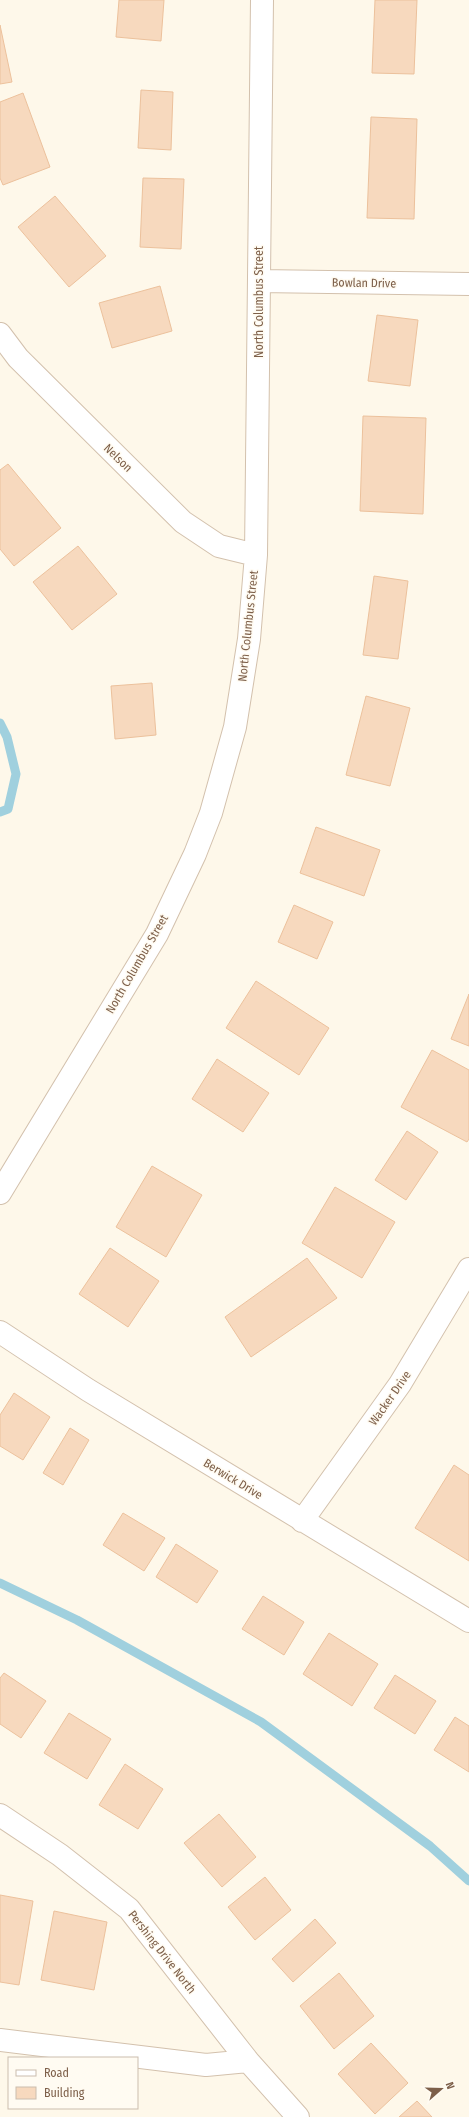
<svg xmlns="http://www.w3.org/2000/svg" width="469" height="2117" viewBox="0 0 469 2117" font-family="'Fira Sans Condensed',sans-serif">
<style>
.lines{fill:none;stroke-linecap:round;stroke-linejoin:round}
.stream{stroke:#a0d0de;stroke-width:9}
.building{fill:#f7d9be;stroke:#ecc19c}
.minor-casing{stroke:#d3c1ad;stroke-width:24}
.minor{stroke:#fff;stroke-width:22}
.labels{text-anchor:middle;stroke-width:3;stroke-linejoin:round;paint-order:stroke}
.street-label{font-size:12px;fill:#7d5f49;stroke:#fffbf2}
</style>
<rect width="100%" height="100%" fill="#fef8ea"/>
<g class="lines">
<path class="stream" d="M0,723L7,737L16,774L8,809L0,812
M0,1583L77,1620L261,1722L430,1846L469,1881"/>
</g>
<path class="building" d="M119,0H164L161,41L116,37Z
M375,0H417L414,74L372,73Z
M0,25L12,82L0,84Z
M141,90L173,92L171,150L138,148Z
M23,93L50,167L3,185L0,178V102Z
M371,117L417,119L414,219L367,218Z
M143,178L184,179L181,249L140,247Z
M55,196L106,256L69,287L18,227Z
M160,286L172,331L112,348L99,303Z
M377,315L418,320L410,386L368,381Z
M363,416L426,418L423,514L360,511Z
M8,464L61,528L14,566L0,549V470Z
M78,546L117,594L72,630L33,582Z
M374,576L408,581L398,659L363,655Z
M152,683L156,735L115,739L111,686Z
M366,696L410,708L390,786L346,775Z
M316,827L380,850L364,896L300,873Z
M294,905L333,922L317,959L278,942Z
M256,981L329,1028L299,1075L226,1028Z
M469,994V1046L451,1039Z
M432,1050L469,1070V1139L467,1142L401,1107Z
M217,1059L269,1093L243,1132L192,1099Z
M407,1131L438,1152L406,1200L375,1180Z
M152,1166L202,1195L166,1257L116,1227Z
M335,1187L395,1222L362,1278L302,1243Z
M110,1248L159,1281L128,1327L79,1294Z
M307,1258L337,1298L251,1357L225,1317Z
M14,1393L50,1417L23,1460L0,1446V1415Z
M70,1428L89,1440L63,1485L43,1473Z
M454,1465L469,1475V1561L415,1528Z
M123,1513L165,1538L144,1571L103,1545Z
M176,1544L218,1571L197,1603L156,1577Z
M263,1596L304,1622L284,1655L242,1629Z
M329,1633L378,1664L352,1706L303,1674Z
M4,1673L46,1701L21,1738L0,1724V1678Z
M395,1675L436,1701L415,1734L374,1708Z
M69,1713L111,1739L87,1779L44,1753Z
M455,1717L469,1726V1772L434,1750Z
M125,1764L163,1789L138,1829L99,1805Z
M219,1814L256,1857L222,1887L184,1843Z
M265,1877L291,1910L255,1940L228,1907Z
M0,1895L33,1901L19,1985L0,1982Z
M54,1911L107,1922L94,1990L41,1980Z
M315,1919L336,1943L293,1982L272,1959Z
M339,1973L374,2016L334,2049L300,2006Z
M371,2043L408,2083L375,2114L338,2074Z
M417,2101L432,2117H399Z"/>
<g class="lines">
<g class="minor-casing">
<path id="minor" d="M259,281L469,284
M0,334L18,358L183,522L219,546L256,555
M0,1193L157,934L195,854L211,813L235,727L249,639L256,555L262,0
M0,1332L88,1390L469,1621
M302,1521L400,1384L469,1269
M0,1815L60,1855L129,1909L248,2061L298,2117
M0,2040L206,2065L248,2061"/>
</g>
<use href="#minor" class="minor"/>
</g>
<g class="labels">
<g class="street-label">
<text transform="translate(364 283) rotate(1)" y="4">Bowlan Drive</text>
<text transform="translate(259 302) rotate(-90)" y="4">North Columbus Street</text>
<text transform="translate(118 458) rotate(44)" y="4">Nelson</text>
<text transform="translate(248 626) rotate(-84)" y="4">North Columbus Street</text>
<text transform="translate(137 964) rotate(-60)" y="4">North Columbus Street</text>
<text transform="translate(390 1398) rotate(-55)" y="4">Wacker Drive</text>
<text transform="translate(233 1479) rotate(31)" y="4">Berwick Drive</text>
<text transform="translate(162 1952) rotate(52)" y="4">Pershing Drive North</text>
</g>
</g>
<rect x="8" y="2057" width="130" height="52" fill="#fffbf2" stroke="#cbbdae"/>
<rect x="16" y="2070" width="20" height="6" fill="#ffffff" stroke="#cbbdae"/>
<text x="44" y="2077" font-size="12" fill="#7d5f49">Road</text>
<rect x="16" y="2087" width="20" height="12" fill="#f7d9be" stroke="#cbbdae"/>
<text x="44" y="2097" font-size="12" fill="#7d5f49">Building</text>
<g transform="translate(441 2089) rotate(70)" stroke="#fffbf2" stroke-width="3" paint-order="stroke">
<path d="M0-3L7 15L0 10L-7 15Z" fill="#7d5f49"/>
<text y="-6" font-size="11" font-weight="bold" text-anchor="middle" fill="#7d5f49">N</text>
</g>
</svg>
